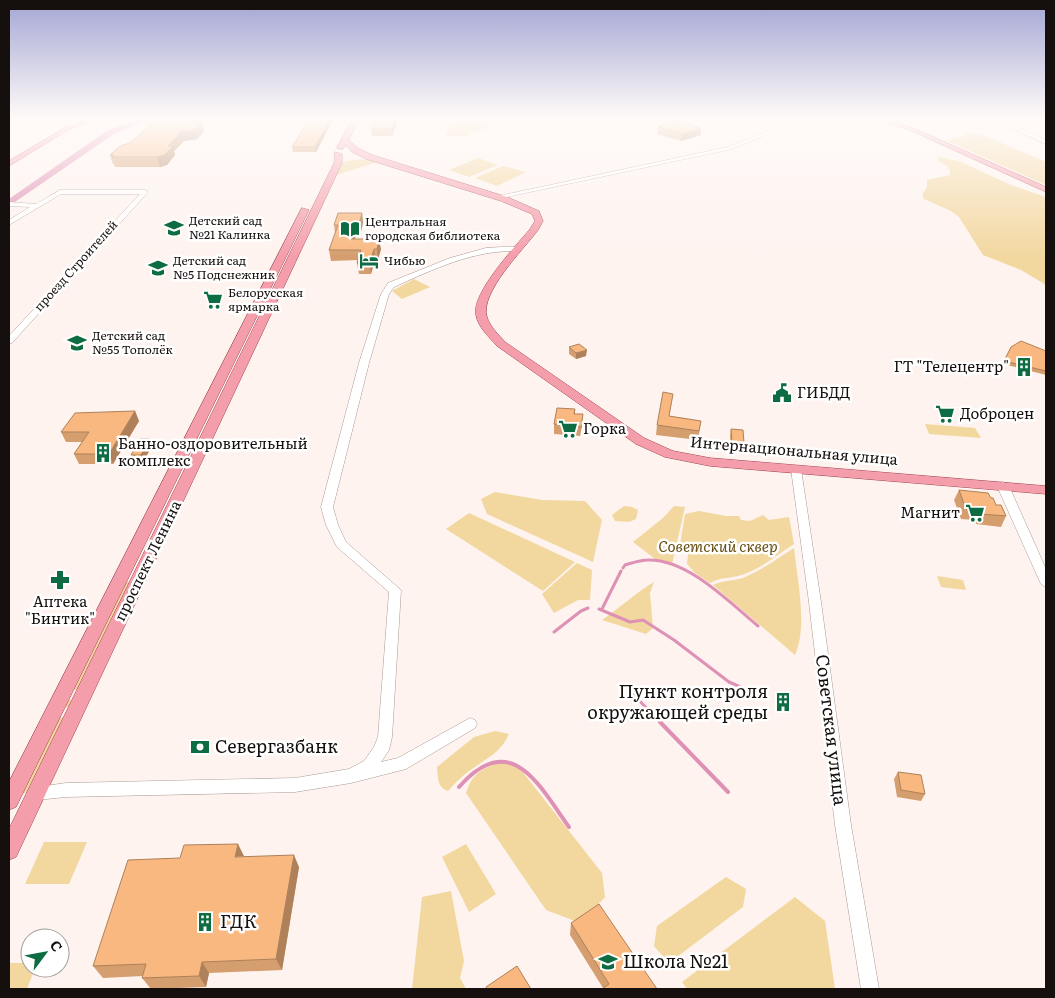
<svg xmlns="http://www.w3.org/2000/svg" width="1055" height="998" viewBox="0 0 1055 998" font-family="Literata,serif">
<style>
.green{fill:#f2d79f}
.lines{fill:none;stroke-linecap:round;stroke-linejoin:round}
.stream-far1{stroke:#de91b5;stroke-width:3}
.stream{stroke:#de91b5;stroke-width:4}
.river{fill:#de91b5;fill-rule:evenodd}
.minor-casing{stroke:#ab9a95;stroke-width:1}
.major-casing{stroke:#a1424f;stroke-width:1}
.minor{fill:#fff;fill-rule:evenodd}
.major{fill:#f49eab;fill-rule:evenodd}
.wall{fill:#d59e6e}
.shaded-wall{fill:#ae815a}
.building{fill:#f8b880;stroke:#ae815a}
.labels{text-anchor:middle;stroke-width:5;stroke-linejoin:round;paint-order:stroke}
.far-poi-label{font-size:12px;fill:#150f0d;stroke:#fff;text-anchor:start}
.far-street-label{font-size:12px;fill:#150f0d;stroke:#fff}
.poi-label{font-size:15px;fill:#150f0d;stroke:#fff;text-anchor:start}
.street-label{font-size:15px;fill:#150f0d;stroke:#fff}
.park-label{font-size:15px;font-style:italic;fill:#664f14;stroke:#fff}
.near-poi-label{font-size:18px;fill:#150f0d;stroke:#fff;text-anchor:start}
.near-street-label{font-size:18px;fill:#150f0d;stroke:#fff}
</style>
<rect width="100%" height="100%" fill="#fef3ef"/>
<path class="green" d="M449,124H488V128L466,136H446Z
M969,132L983,135L1046,162V185L945,140L964,136Z
M941,157L961,162L1011,185L1046,197V285L1021,270L983,255L959,217L951,211L924,199L922,195L927,187V180L950,175C951,166 944,164 938,161V158Z
M478,158L498,165L469,177L449,170Z
M360,159L377,162L337,175L343,162Z
M503,166L526,172L497,186L475,178Z
M414,279L430,287L402,299L392,291Z
M925,424L975,428L981,438L929,434Z
M495,492L542,500L585,501L602,520L593,562L487,514L481,499Z
M624,506L632,507L638,510L636,519L629,522L615,521L612,515Z
M674,506L685,507L672,564L655,559L633,542L663,518Z
M699,511L726,516H739L741,520L750,521L763,515L769,520L789,517L794,544C779,554 764,566 747,573C735,579 722,576 710,583L695,573L687,564L688,555L680,545L685,514Z
M469,513L575,562L543,591L446,529Z
M794,548C797,578 808,627 795,655L713,585C723,580 733,581 743,578C761,571 778,558 794,548Z
M577,563L592,570L590,600H578L554,613L542,594Z
M937,576L963,580L966,590L941,587Z
M124,582H131L80,689L72,690Z
M654,582L650,593L653,628L646,634L602,620C620,608 635,593 654,582Z
M67,700H75L30,793H21L58,718L65,717L69,707H63Z
M495,731L509,734C501,752 490,756 475,767C465,773 456,782 448,791C437,787 438,778 437,767L474,737Z
M500,762L518,766L602,873L605,897L593,910L575,921L546,910L466,793C473,773 480,770 500,762Z
M44,842H87L69,884H25Z
M466,844L496,894L469,912L442,857Z
M726,877L746,889L743,907L669,963L654,946L657,926Z
M451,891L464,961L460,978L466,989H412L422,897Z
M795,897L825,921L835,989H687L682,982Z
M9,963H30V968H35L27,989H9Z"/>
<g class="lines">
<path class="stream-far1" d="M623,568L625,565C632,563 640,560 648,560C688,559 729,602 758,626
M599,609L630,622L643,620L674,640L729,682L764,697
M602,609L621,571
M554,632L581,611L588,608
M629,690L661,723"/>
<path class="stream" d="M660,722L728,792
M459,787C511,728 539,785 569,827"/>
<path class="river" d="M143,118H154L114,134L9,206V199L108,130Z"/>
<g class="minor-casing">
<path id="minor" d="M799,118H806L732,149L497,199L494,197L728,147Z
M888,118H896L885,121V119Z
M946,118H969L966,120Z
M990,118H997L1046,140V144Z
M60,190H145L148,192L12,343L9,344V336L140,194H61L9,225V220L30,207L9,206V202L36,204Z
M502,247H518L522,249L518,251C473,250 434,269 394,287L389,294L369,363L333,507L338,525L346,542L401,590L392,737L389,750L381,762L398,758L470,718L475,720L477,724L475,728L406,769L351,783L295,792L66,797L37,800L31,798L29,793L31,788L66,783L295,778L349,769L364,761L374,747L378,737L389,592L337,547L326,525L321,507L359,363L381,294L388,283L450,258L486,248Z
M796,466L801,469L821,602L851,825L879,989H861L835,825L809,602L791,469Z
M1003,482L1009,486L1046,569V587L1042,585L1040,582L997,486Z"/>
</g>
<g class="major-casing">
<path id="major" d="M90,118H98L68,130L9,166V161L64,128Z
M353,118H359L349,140L358,148L372,155L507,197L539,211L543,221L538,230C524,249 479,293 487,317C490,327 498,334 505,342L644,438L673,451L710,458L1046,486V494L710,466L665,457L636,444L497,346C489,337 478,327 476,315C471,293 516,246 530,229L535,221L532,214L501,201L366,159L352,152L346,145L343,149H339L337,148Z
M875,118H884L918,130L1046,187V192L914,132Z
M335,152L342,154V163L16,857L9,860V829L334,163Z
M302,208L309,210L16,807L9,810V782Z"/>
</g>
<use href="#minor" class="minor"/>
<use href="#major" class="major"/>
</g>
<path class="wall" d="M310,118H334L316,152H293L292,147Z
M376,118H397V123L392,136H372L371,129Z
M200,120V122H202L204,131L197,139L184,141L174,151L175,155L167,165L160,167H115L114,164H113L110,155Z
M694,125V126L701,128V135L681,141L657,134L658,127Z
M362,213L363,223L360,235H356L355,239L381,249L378,259H375L371,274H359L357,263L358,260L331,261L329,250L335,233L334,225Z
M569,347L586,356L576,359L569,354Z
M1011,347L1046,351V375L1003,364Z
M575,409V414L582,424L580,436L554,434V424Z
M135,411L139,421L113,464H79L74,454L82,442H66L61,432Z
M669,416L701,421L698,440L656,435L657,425Z
M731,429L744,443L743,449L731,448L730,436Z
M152,446L143,462H133L131,455Z
M959,490L996,505L1006,516L1001,527L976,524L975,520L961,519L954,500Z
M898,772L925,794L921,801L897,797L894,779Z
M244,856L299,867L282,970L209,973L206,987L151,989L142,978L143,976L103,978L93,966Z
M571,923L657,989L603,988L570,935Z"/>
<path class="shaded-wall" d="M331,118H334L316,152L315,147Z
M396,118L397,123L392,136L391,129Z
M200,120L201,124L202,122L204,131L197,139L184,141L174,151L175,155L167,165L160,167L157,157L181,132Z
M694,125V131L701,128V135L681,141L682,134Z
M362,213L363,223L360,235L359,225Z
M355,225L356,235L351,249L350,239Z
M379,239L381,249L378,259L377,249Z
M374,249L375,259L371,274L370,263Z
M587,350L586,356L576,359V353Z
M135,411L139,421L113,464L109,454Z
M583,414L582,424L580,436L581,427Z
M150,439L152,446L143,462L141,455Z
M238,844L244,856L235,857Z
M294,855L299,867L282,970L276,959Z
M202,962L209,973L206,987L199,976Z"/>
<path class="building" d="M310,118H331L315,147H292Z
M376,118H396L391,129H371Z
M159,120H200L198,122H202L195,130L181,132L168,146H173L164,155L157,157H112L114,155H110L120,146L130,143L153,122Z
M674,120L694,125L692,126L701,128L682,134L658,127Z
M338,213H362L359,225H355L350,239H379L377,249H374L370,263H357L361,250H329L338,225H334Z
M1021,341L1046,351V371L1004,361L1011,347Z
M579,344L587,350L576,353L569,347Z
M663,392L673,394L669,416L701,421L699,431L657,425Z
M557,408L575,409L574,414H583L581,427L554,424Z
M135,411L109,454H74L89,432H61L75,413Z
M731,429L743,430L744,443L732,442Z
M140,439H150L141,455H131Z
M959,490L988,493L991,498H993L996,505H1001L1006,516L981,514L980,510L966,509Z
M898,772L921,775L925,794L901,790Z
M238,844L235,857L294,855L276,959L202,962L199,976L142,978L146,964L93,966L128,860L180,858L184,845Z
M599,904L657,989H602L609,984L571,923Z
M517,966L531,989H487L486,987Z"/>
<linearGradient id="sky" x2="0" y2="1"><stop stop-color="#a4a6d4"/><stop offset="0.46" stop-color="#fffaf8"/><stop offset="1" stop-color="#fffaf8" stop-opacity="0"/></linearGradient>
<rect width="1055" height="257" fill="url(#sky)"/>
<defs>
<g id="school-bare" transform="scale(1.5)"><path d="M0-5L7-2L0 1L-7-2ZM-4 1L0 2.5L4 1V4Q0 6-4 4Z" fill="#0d6c41" stroke="#fff" stroke-width="2.5" paint-order="stroke"/></g>
<g id="library-bare" transform="scale(1.5)"><path d="M-6-4Q-3-5.5-.7-3.5V5Q-3 3-6 4ZM6-4Q3-5.5 .7-3.5V5Q3 3 6 4Z" fill="#0d6c41" stroke="#fff" stroke-width="2.5" paint-order="stroke"/></g>
<g id="hotel-bare" transform="scale(1.5)"><path d="M-6-4.5h1.5V1H6V5H4.5V3h-9V5H-6ZM-4 0a1.8 1.8 0 1 1 3.6 0ZM.5 0V-2.5h3Q6-2.5 6 0Z" fill="#0d6c41" stroke="#fff" stroke-width="2.5" paint-order="stroke"/></g>
<g id="supermarket-bare" transform="scale(1.5)"><path d="M-6-5.5h2.5l.6 2H6L4.5 2H-2.5L-4.4-4H-6ZM-1.5 3.2a1.3 1.3 0 1 0 .1 0ZM3 3.2a1.3 1.3 0 1 0 .1 0Z" fill="#0d6c41" stroke="#fff" stroke-width="2.5" paint-order="stroke"/></g>
<g id="building-bare" transform="scale(1.5)"><path d="M-4-6H4V6H1V3H-1V6H-4ZM-2.5-4.3h1.7v1.8h-1.7ZM.8-4.3h1.7v1.8H.8ZM-2.5-1h1.7V.8h-1.7ZM.8-1h1.7V.8H.8Z" fill="#0d6c41" stroke="#fff" stroke-width="2.5" paint-order="stroke"/></g>
<g id="civic-bare" transform="scale(1.5)"><path d="M-.6-6.5H3V-4.5H.6V-3L4-1V1h2V6H-6V1h2V-1L-.6-3ZM-1.2 2.5V6h2.4V2.5Z" fill="#0d6c41" stroke="#fff" stroke-width="2.5" paint-order="stroke"/></g>
<g id="pharmacy-bare" transform="scale(1.5)"><path d="M-2-6h4v4h4v4h-4v4h-4v-4h-4v-4h4Z" fill="#0d6c41" stroke="#fff" stroke-width="2.5" paint-order="stroke"/></g>
<g id="bank-bare" transform="scale(1.5)"><path d="M-6-4H6V4H-6ZM0-2.3a2.3 2.3 0 1 0 0 4.6a2.3 2.3 0 1 0 0-4.6Z" fill="#0d6c41" stroke="#fff" stroke-width="2.5" paint-order="stroke"/></g>
</defs>
<g fill-rule="evenodd">
<use href="#school-bare" x="174" y="228"/>
<use href="#library-bare" x="350" y="229"/>
<use href="#hotel-bare" x="369" y="261"/>
<use href="#school-bare" x="158" y="268"/>
<use href="#supermarket-bare" x="213" y="300"/>
<use href="#school-bare" x="77" y="343"/>
<use href="#building-bare" x="1024" y="367"/>
<use href="#civic-bare" x="782" y="393"/>
<use href="#supermarket-bare" x="945" y="414"/>
<use href="#supermarket-bare" x="568" y="429"/>
<use href="#building-bare" x="103" y="453"/>
<use href="#supermarket-bare" x="975" y="513"/>
<use href="#pharmacy-bare" x="60" y="580"/>
<use href="#building-bare" x="783" y="702"/>
<use href="#bank-bare" x="200" y="747"/>
<use href="#building-bare" x="205" y="922"/>
<use href="#school-bare" x="608" y="962"/>
</g>
<g class="labels">
<g class="far-poi-label">
<text x="189" y="225">Детский сад<tspan x="189" dy="14">№21 Калинка</tspan></text>
<text x="365" y="226">Центральная<tspan x="365" dy="14">городская библиотека</tspan></text>
<text x="173" y="265">Детский сад<tspan x="173" dy="14">№5 Подснежник</tspan></text>
<text x="384" y="265">Чибью</text>
<text x="228" y="297">Белорусская<tspan x="228" dy="14">ярмарка</tspan></text>
<text x="92" y="340">Детский сад<tspan x="92" dy="14">№55 Тополёк</tspan></text>
</g>
<g class="far-street-label">
<text transform="translate(76 266) rotate(-48)" y="4">проезд Строителей</text>
</g>
<g class="poi-label">
<text x="1009" y="372" text-anchor="end">ГТ "Телецентр"</text>
<text x="797" y="398">ГИБДД</text>
<text x="960" y="419">Доброцен</text>
<text x="583" y="434">Горка</text>
<text x="118" y="449">Банно-оздоровительный<tspan x="118" dy="17">комплекс</tspan></text>
<text x="960" y="518" text-anchor="end">Магнит</text>
<text x="60" y="607" text-anchor="middle">Аптека<tspan x="60" dy="17">"Бинтик"</tspan></text>
</g>
<g class="street-label">
<text transform="translate(794 451) rotate(5)" y="5">Интернациональная улица</text>
<text transform="translate(148 561) rotate(-64)" y="5">проспект Ленина</text>
</g>
<g class="park-label">
<text x="718" y="552">Советский сквер</text>
</g>
<g class="near-poi-label">
<text x="768" y="698" text-anchor="end">Пункт контроля<tspan x="768" dy="21">окружающей среды</tspan></text>
<text x="215" y="753">Севергазбанк</text>
<text x="220" y="928">ГДК</text>
<text x="623" y="968">Школа №21</text>
</g>
<g class="near-street-label">
<text transform="translate(831 730) rotate(83)" y="6">Советская улица</text>
</g>
</g>
<rect width="1055" height="998" fill="none" stroke="#150f0d" stroke-width="20"/>
<g transform="translate(45 953) rotate(58)"><circle r="24" fill="#ffffff" stroke="#a19f9e"/>
<path d="M0-4L9 19L0 12L-9 19Z" fill="#0d6c41"/>
<text y="-8" font-size="14" font-weight="bold" text-anchor="middle" fill="#150f0d">С</text>
</g>
</svg>
